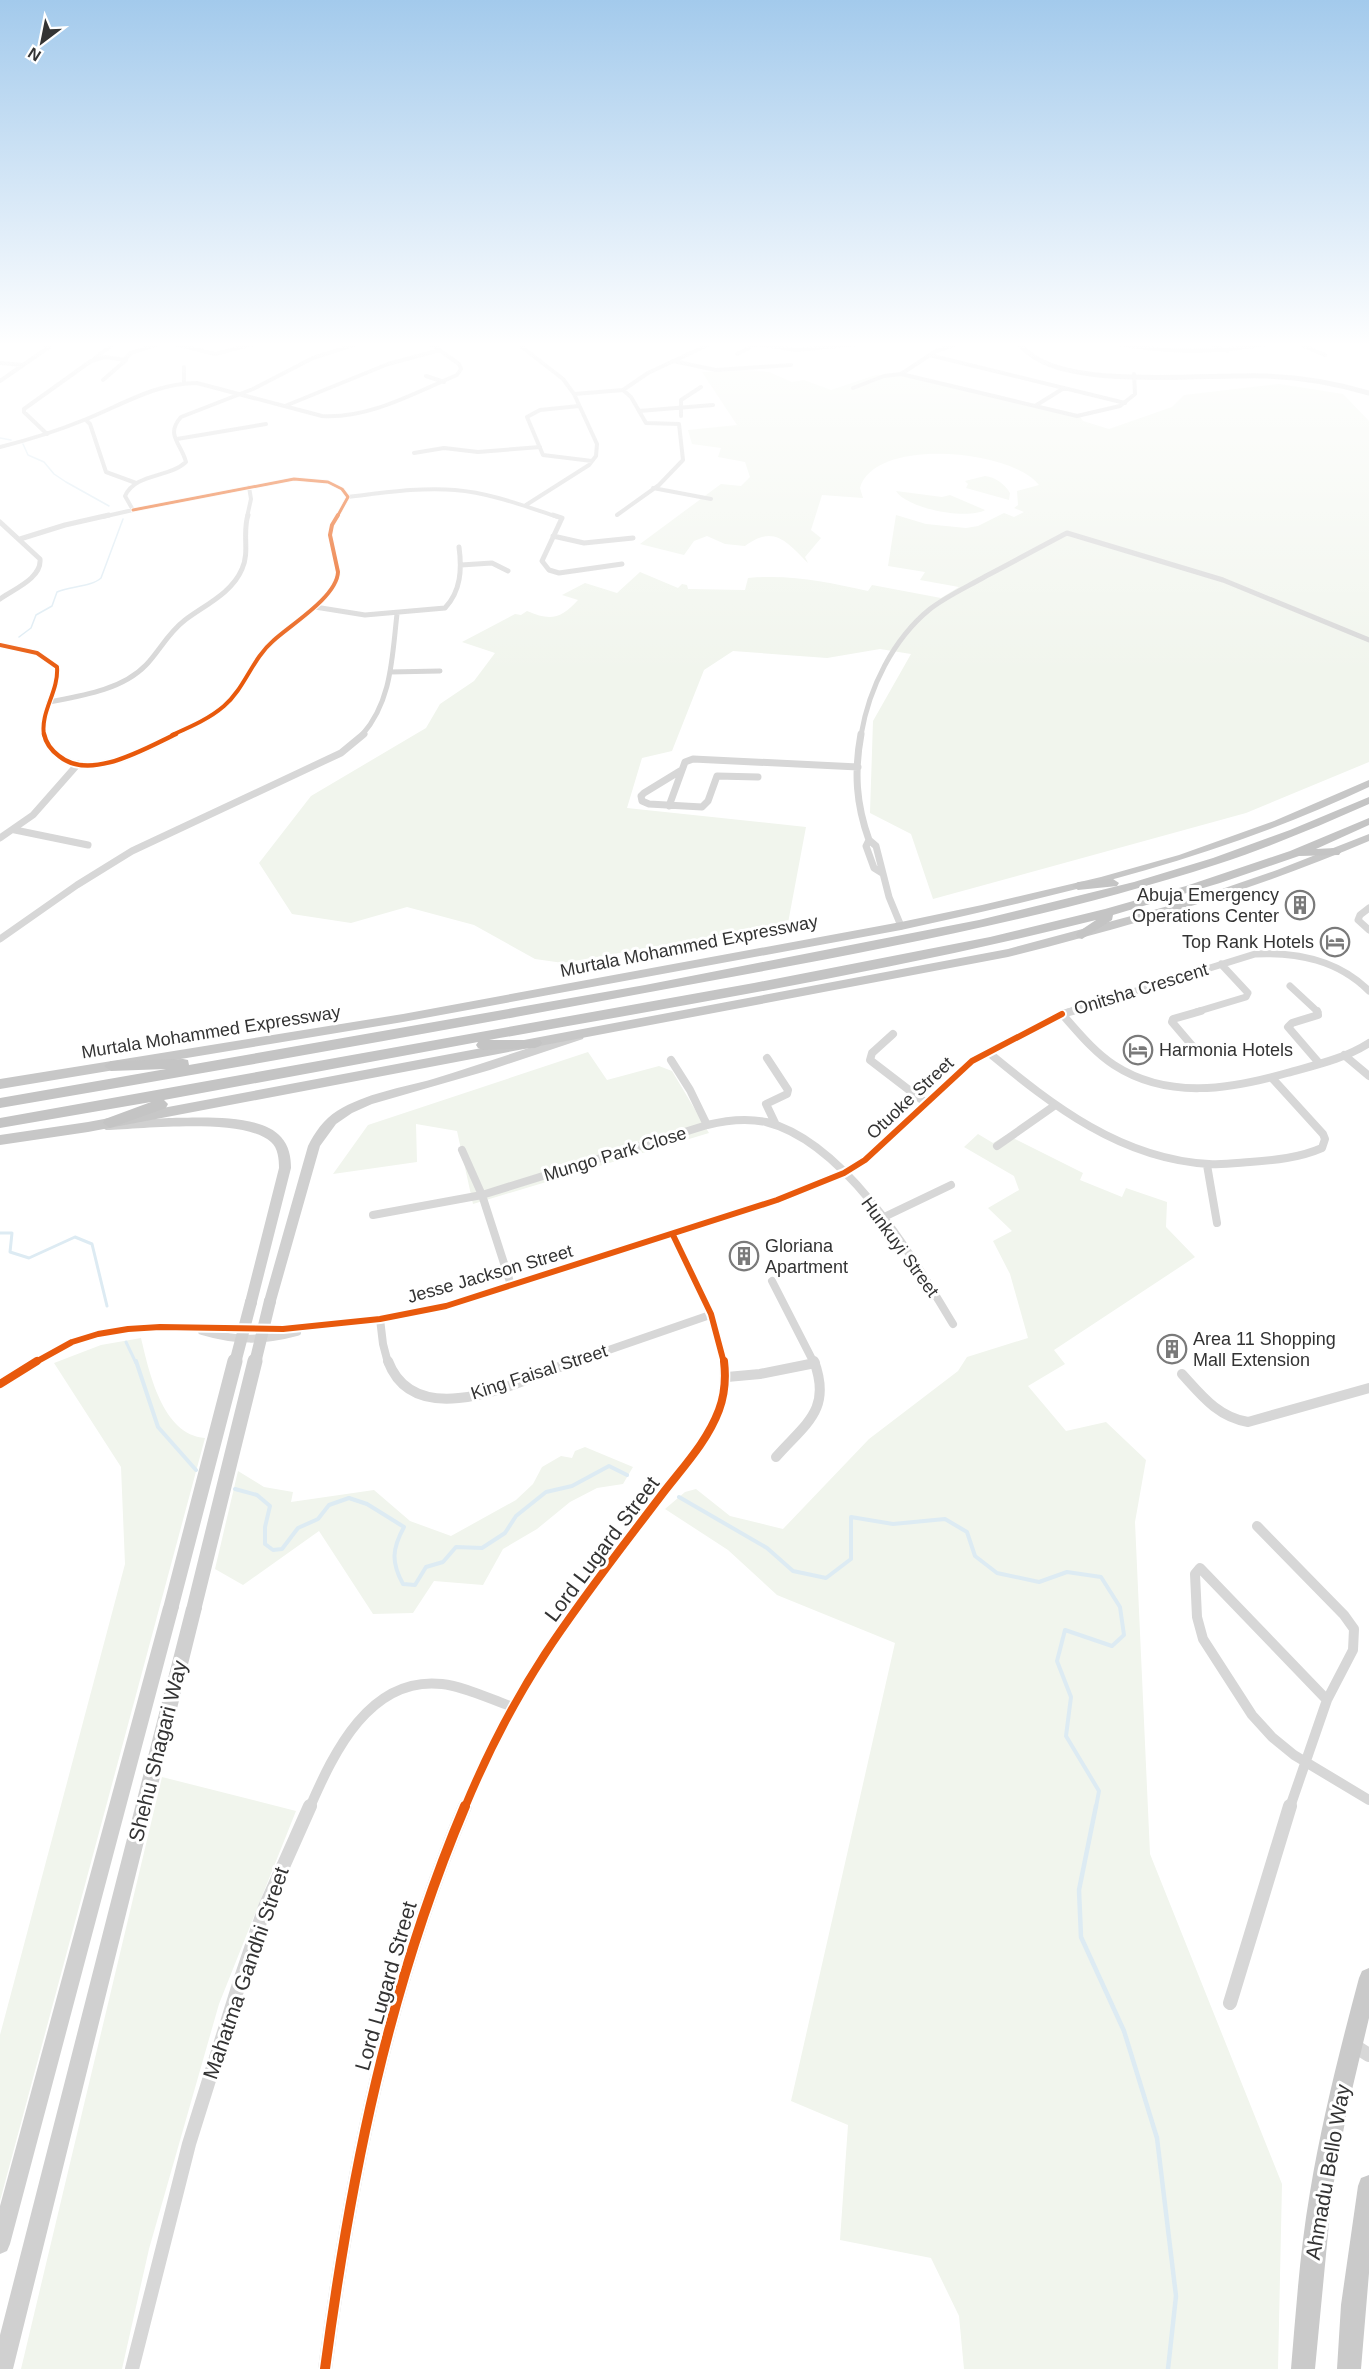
<svg xmlns="http://www.w3.org/2000/svg" width="1369" height="2369" viewBox="0 0 1369 2369" font-family="Helvetica,sans-serif">
<style>
.green{fill:#f1f5ed}
.lines{fill:none;stroke-linecap:round;stroke-linejoin:round}
.stream-far3{stroke:#ddebf3;stroke-width:1.5}
.stream-far2{stroke:#ddebf3;stroke-width:3}
.stream-far1{stroke:#ddebf3;stroke-width:4}
.stream{stroke:#ddebf3;stroke-width:4.5}
.minor-far5{stroke:#d7d7d7;stroke-width:4}
.minor-far4{stroke:#d7d7d7;stroke-width:5}
.minor-far3{stroke:#d7d7d7;stroke-width:7}
.minor-far2{stroke:#d7d7d7;stroke-width:8}
.minor-far1{stroke:#d7d7d7;stroke-width:10}
.minor{stroke:#d7d7d7;stroke-width:14}
.tertiary{stroke:#d7d7d7;stroke-width:5}
.secondary{fill:#d0d0d0;fill-rule:evenodd}
.primary{fill:#cacaca;fill-rule:evenodd}
.trunk{fill:#c7c7c7;fill-rule:evenodd}
.motorway{fill:#c4c4c4;fill-rule:evenodd}
.secondary-bridge-far1{stroke:#d0d0d0;stroke-width:12}
.secondary-bridge{stroke:#d0d0d0;stroke-width:15}
.cycleway-far5-casing{stroke:#fff;stroke-width:4.5}
.cycleway-far4-casing{stroke:#fff;stroke-width:6}
.cycleway-far3-casing{stroke:#fff;stroke-width:8}
.cycleway-far2-casing{stroke:#fff;stroke-width:10}
.cycleway-far1-casing{stroke:#fff;stroke-width:11}
.cycleway-casing{stroke:#fff;stroke-width:14}
.cycleway-far5{stroke:#e8590c;stroke-width:3}
.cycleway-far4{stroke:#e8590c;stroke-width:4}
.cycleway-far3{stroke:#e8590c;stroke-width:4.5}
.cycleway-far2{stroke:#e8590c;stroke-width:6}
.cycleway-far1{stroke:#e8590c;stroke-width:8}
.cycleway{stroke:#e8590c;stroke-width:10}
.labels{text-anchor:middle;stroke-width:6;stroke-linejoin:round;paint-order:stroke}
.poi-label{font-size:18px;fill:#333;stroke:#fff;text-anchor:start}
.street-label{font-size:18px;fill:#333;stroke:#fff}
.near-street-label{font-size:21px;fill:#333;stroke:#fff}
</style>
<rect width="100%" height="100%" fill="#fff"/>
<path class="green" d="M747,370L769,372L792,382L804,380L831,390L876,375L908,374L1078,414L1083,421L1109,429L1172,407L1184,395L1279,384L1343,394L1369,421V762L1246,813L933,899L911,834L870,813L873,721L911,654L880,649L827,658L733,651L704,670L672,751L642,758L627,808L806,827L788,923L563,963L535,959L474,925L407,907L351,923L292,914L259,863L311,796L426,728L440,704L474,681L495,653L462,642L515,614L521,615L527,611C550,621 561,619 578,600L562,595L585,583L617,593L640,572L678,588L682,584L687,585L688,589L745,590L748,578C792,574 826,582 868,591L872,585L941,598L959,587L920,580L925,572L888,566L896,515L926,524L966,528L978,526L1004,513L1014,517L1024,512L1014,508L1018,505L1017,491L1039,485C1011,449 874,437 860,488L863,498L822,495L811,530L821,538L805,557L808,563C787,542 774,524 745,546L725,544L707,536L694,541L684,555L640,544L721,484L741,486L750,477L745,462L718,457L721,448L692,444L688,430L737,425L702,372Z
M985,476C995,477 1005,484 1010,493L1009,500L966,488L968,484L965,481Z
M896,491L942,497L950,495L985,510C968,520 907,509 896,491Z
M588,1052L607,1080L659,1066L672,1071L709,1133L473,1204L457,1131L416,1124L417,1162L333,1174L368,1125Z
M978,1134L993,1143L1006,1135L1011,1137L1083,1173L1080,1180L1122,1197L1126,1188L1167,1202L1166,1227L1195,1257L1054,1350L1065,1364L1028,1386L1066,1431L1106,1422L1146,1460L1135,1522L1150,1854L1282,2184L1278,2369H964L959,2316L931,2258L840,2240L848,2125L791,2101L895,1643L777,1595L728,1550L665,1509L685,1492L696,1489L730,1516L783,1529L869,1439L958,1371L967,1357L1028,1338L1010,1274L993,1241L1012,1231L988,1208L1019,1190L1014,1176L964,1147Z
M141,1338C149,1371 162,1435 205,1438L0,2201V2035L125,1564L121,1467L54,1363L101,1345Z
M585,1447L633,1467L623,1484L597,1488L570,1502L537,1529L503,1549L483,1585L434,1581L413,1613L373,1614L319,1531L243,1585L215,1569L238,1471L264,1487L293,1492L291,1502L374,1490L410,1521L451,1536L516,1500L533,1484L542,1467L561,1456L572,1458L575,1451Z
M162,1777L296,1811L219,2004L149,2249L122,2369H21Z"/>
<g class="lines">
<path class="stream-far3" d="M0,438L11,440
M23,444L28,455L44,462L54,474L66,482L109,506
M19,637L31,628L36,615L52,606L57,592C71,586 91,587 101,578L123,519"/>
<path class="stream-far2" d="M0,1233H12L10,1252L29,1258L75,1237L92,1244L107,1306
M126,1342L136,1363"/>
<path class="stream-far1" d="M136,1361L158,1427L196,1470
M235,1489L257,1495L270,1506L265,1527V1544L273,1550L282,1549L298,1528L318,1519L329,1505L349,1498L367,1504L404,1527C392,1549 391,1562 403,1584L415,1585L426,1567L443,1562L456,1547L482,1548L505,1533L516,1516L546,1492L572,1486L609,1466L627,1475
M679,1497L767,1548L793,1571L826,1578L851,1559V1517L893,1524L945,1519L967,1532L975,1556L997,1573L1039,1582L1067,1572L1101,1577L1120,1607L1124,1635L1112,1646L1065,1630L1057,1661L1071,1697L1066,1736L1099,1791L1096,1807"/>
<path class="stream" d="M1096,1806L1079,1890L1081,1937L1124,2031L1157,2138L1176,2296L1168,2369"/>
<path class="minor-far5" d="M175,344L215,354L253,344
M518,344L563,379L574,394L597,444L596,456L589,465L526,505
M756,344L796,350L859,344
M958,344L936,351L901,374L1077,416L1120,406L1135,394L1134,374
M1118,344C1168,353 1217,353 1267,344
M1211,344L1227,351
M1299,344L1325,355
M737,354L756,344
M929,355L1125,403
M94,359L113,344
M125,359L131,353L159,344
M673,361L716,370L791,365
M0,363L23,365
M184,367V383
M426,376L444,382
M0,381L49,347L41,344
M853,388L884,376L901,374
M574,394L623,390L648,373L710,344
M285,406L388,364L440,350
M579,406L540,410L527,417L543,455L592,461
M1035,406L1064,388
M639,411L713,405
M681,416V400L701,387
M86,420L90,424L106,472L136,483
M47,434L24,412V409L91,361L105,357L126,360L103,380
M177,439L266,424
M0,447C28,440 57,431 84,420C122,405 155,383 197,383L322,416C369,419 414,393 457,375L461,369L459,364L431,344
M414,453L444,448L478,452L540,447
M653,488L711,499
M348,497C383,493 419,487 455,490C491,493 524,506 558,517
M133,510L294,479L328,482L342,489L348,497L337,517
M617,515L659,485L683,460L679,424L646,423L631,397L623,390
M102,517L133,510L125,496C135,473 169,478 186,462C181,443 165,435 181,417L253,389L313,358L357,344
M247,517L251,499L249,487"/>
<path class="minor-far4" d="M553,515L562,518L542,561L549,570L559,573L622,564
M0,522L40,559C42,578 14,589 0,599
M553,536L584,543L633,538
M20,539L65,525L109,515
M461,565L492,563L508,571
M315,607L365,615L445,608C461,591 462,569 459,547
M0,645L37,653L57,667C59,691 40,712 44,735
M390,672L440,671
M49,702C81,696 122,690 146,665C160,650 168,633 185,620C205,605 232,593 242,569C250,552 242,533 248,515
M172,735C190,727 209,719 224,706C245,688 252,659 273,641C290,625 337,597 338,572L330,535L332,525L338,515
M362,735C392,701 392,657 397,614
M861,735C869,688 893,639 930,609C947,596 967,587 986,576C1013,562 1040,547 1067,533L1223,580L1369,640"/>
<path class="minor-far3" d="M44,734C46,744 51,750 59,756C90,782 146,748 176,734
M861,734C854,772 856,804 869,840L866,846L874,868L882,873
M680,771L644,793L641,796L642,801L649,804L702,807L708,801L717,776L758,777
M669,806L685,762L693,759L858,767
M15,830L88,845
M0,838L33,815L78,764
M869,840L876,846L889,897L901,926
M1369,908L1360,915L1358,920L1369,930
M0,939L77,885L132,851L341,753L364,734
M1290,986L1318,1012
M1068,1012L1255,954C1298,952 1338,960 1369,991
M1196,1012L1246,997L1248,993L1221,964"/>
<path class="minor-far2" d="M1073,1011L1062,1014C1078,1032 1094,1052 1114,1065C1168,1100 1230,1089 1287,1073C1315,1065 1344,1059 1369,1043
M1317,1011L1318,1015L1292,1023L1288,1027L1319,1063
M893,1034L872,1053L870,1060L926,1103
M1195,1049L1172,1022L1173,1019L1201,1011
M988,1052C1053,1106 1121,1159 1209,1164C1223,1165 1237,1163 1250,1162C1275,1160 1299,1158 1322,1148L1325,1139L1323,1134L1272,1078
M1344,1055L1369,1076
M767,1058L788,1090L787,1094L766,1104L776,1125
M671,1060L690,1090L707,1125
M997,1146L1054,1106
M462,1150L482,1195L511,1285
M1207,1165L1217,1223
M373,1215L482,1195L707,1125C727,1120 746,1118 766,1122C846,1142 913,1258 953,1324
M882,1218L951,1185
M673,1235L711,1314L724,1363
M772,1281L814,1363
M380,1319L383,1344L388,1363
M202,1331C235,1341 264,1341 297,1332
M34,1363L72,1342L98,1334L128,1329L160,1327L283,1329L380,1319L446,1306L777,1200L844,1173L865,1160L972,1061L1062,1014
M571,1363L710,1315"/>
<path class="minor-far1" d="M388,1361C416,1436 525,1379 575,1361
M1182,1374C1202,1396 1218,1417 1248,1422L1369,1388
M727,1377L760,1374L815,1363
M0,1384L37,1361
M776,1457C806,1423 832,1410 814,1361
M1257,1526L1344,1615L1354,1629L1353,1650L1327,1700L1290,1807
M1327,1700L1200,1568L1195,1574L1197,1617L1203,1639L1252,1715L1272,1737L1294,1755L1369,1800
M310,1807C334,1752 370,1676 442,1684C464,1686 492,1700 513,1707
M465,1807C487,1754 513,1703 545,1654C581,1599 623,1546 663,1493C683,1467 707,1442 719,1410C725,1394 726,1378 724,1361"/>
<path class="minor" d="M1230,2003L1290,1806
M1353,2045L1369,2055
M132,2369L189,2144L240,1981L265,1907L310,1806
M325,2369C351,2174 388,1988 465,1806"/>
<path class="tertiary" d="M1018,344C1024,349 1030,354 1036,358C1084,388 1207,374 1266,376C1301,377 1335,383 1369,393"/>
<path class="secondary" d="M579,1032L584,1036L583,1039L490,1070L372,1104L352,1113L336,1124L320,1146L276,1301L275,1305L270,1306L265,1305L264,1301L308,1146C315,1132 324,1119 337,1111C366,1093 401,1088 433,1079C482,1064 530,1047 579,1032Z
M169,1118C198,1118 260,1113 281,1137C289,1146 291,1157 291,1168L256,1306L251,1308L246,1306L245,1302L279,1168C279,1159 278,1148 271,1142C244,1117 143,1129 106,1130L100,1126L106,1122Z
M171,1599L176,1602L179,1607L10,2244L7,2251L0,2254V2206L163,1607L166,1602Z
M194,1600L199,1603L202,1608L13,2369H0V2335L186,1608L189,1603Z"/>
<path class="primary" d="M1369,1968V2018L1347,2111L1332,2192L1315,2369H1291C1296,2310 1300,2250 1310,2192C1322,2120 1340,2049 1359,1978L1362,1971Z
M1369,2175V2273L1361,2369H1337L1341,2305L1358,2186L1361,2178Z"/>
<path class="trunk" d="M1369,780V787C1220,858 1061,895 901,930L403,1022L0,1089V1079L403,1014L901,922L982,905L1101,877L1179,855L1274,821Z
M1369,834V841C1252,891 1131,926 1008,957L88,1132L0,1145V1135L88,1122L1008,949L1187,901L1277,870Z"/>
<path class="motorway" d="M1369,797V804C1319,826 1270,847 1218,864C1046,920 866,952 688,985C459,1028 230,1069 0,1108V1098L166,1069L111,1071L104,1066L111,1061L183,1059L188,1060L189,1065L645,985L979,920L1134,882L1213,858L1290,830Z
M1369,818V825L1316,849L1335,848L1341,852L1339,855L1299,856L1220,883L1113,915L1112,920L1082,939L1078,938L1076,935L1078,932L1096,920C896,970 692,1004 489,1040H540L542,1043L540,1046L535,1048L483,1050L478,1048L476,1045L478,1042L164,1100L168,1104L166,1108L110,1128L103,1123L105,1119L151,1102L0,1128V1118L754,983L990,937L1105,909L1186,886L1290,851Z
M1113,879L1119,883L1117,886L1078,890L1072,886L1078,882Z"/>
<path class="secondary-bridge-far1" d="M235,1363L251,1302
M255,1363L270,1301"/>
<path class="secondary-bridge" d="M171,1607L235,1361
M194,1608L255,1361"/>
<g class="cycleway-far5-casing">
<path id="cycleway-far5" d="M133,510L294,479L328,482L342,489L348,497L337,517"/>
</g>
<g class="cycleway-far4-casing">
<path id="cycleway-far4" d="M0,645L37,653L57,667C59,691 40,712 44,735
M172,735C190,727 209,719 224,706C245,688 252,659 273,641C290,625 337,597 338,572L330,535L332,525L338,515"/>
</g>
<g class="cycleway-far3-casing">
<path id="cycleway-far3" d="M44,734C46,744 51,750 59,756C90,782 146,748 176,734"/>
</g>
<g class="cycleway-far2-casing">
<path id="cycleway-far2" d="M673,1235L711,1314L724,1363
M34,1363L72,1342L98,1334L128,1329L160,1327L283,1329L380,1319L446,1306L777,1200L844,1173L865,1160L972,1061L1062,1014"/>
</g>
<g class="cycleway-far1-casing">
<path id="cycleway-far1" d="M0,1384L37,1361
M465,1807C487,1754 513,1703 545,1654C581,1599 623,1546 663,1493C683,1467 707,1442 719,1410C725,1394 726,1378 724,1361"/>
</g>
<g class="cycleway-casing">
<path id="cycleway" d="M325,2369C351,2174 388,1988 465,1806"/>
</g>
<use href="#cycleway-far5" class="cycleway-far5"/>
<use href="#cycleway-far4" class="cycleway-far4"/>
<use href="#cycleway-far3" class="cycleway-far3"/>
<use href="#cycleway-far2" class="cycleway-far2"/>
<use href="#cycleway-far1" class="cycleway-far1"/>
<use href="#cycleway" class="cycleway"/>
</g>
<linearGradient id="sky" x2="0" y2="1"><stop stop-color="#a3caec"/><stop offset="0.51" stop-color="#fff"/><stop offset="1" stop-color="#fff" stop-opacity="0"/></linearGradient>
<rect width="1369" height="675" fill="url(#sky)"/>
<defs>
<g id="building-ring" transform="scale(1.5)"><circle r="9.5" fill="#fff" stroke="#7a7a7a" stroke-width="1.5"/><path d="M-4-6H4V6H1V3H-1V6H-4ZM-2.5-4.3h1.7v1.8h-1.7ZM.8-4.3h1.7v1.8H.8ZM-2.5-1h1.7V.8h-1.7ZM.8-1h1.7V.8H.8Z" fill="#7a7a7a"/></g>
<g id="hotel-ring" transform="scale(1.5)"><circle r="9.5" fill="#fff" stroke="#7a7a7a" stroke-width="1.5"/><path d="M-6-4.5h1.5V1H6V5H4.5V3h-9V5H-6ZM-4 0a1.8 1.8 0 1 1 3.6 0ZM.5 0V-2.5h3Q6-2.5 6 0Z" fill="#7a7a7a"/></g>
</defs>
<g fill-rule="evenodd">
<use href="#building-ring" x="1300" y="905"/>
<use href="#hotel-ring" x="1335" y="942"/>
<use href="#hotel-ring" x="1138" y="1050"/>
<use href="#building-ring" x="744" y="1256"/>
<use href="#building-ring" x="1172" y="1349"/>
</g>
<g class="labels">
<g class="poi-label">
<text x="1279" y="901" text-anchor="end">Abuja Emergency<tspan x="1279" dy="21">Operations Center</tspan></text>
<text x="1314" y="948" text-anchor="end">Top Rank Hotels</text>
<text x="1159" y="1056">Harmonia Hotels</text>
<text x="765" y="1252">Gloriana<tspan x="765" dy="21">Apartment</tspan></text>
<text x="1193" y="1345">Area 11 Shopping<tspan x="1193" dy="21">Mall Extension</tspan></text>
</g>
<g class="street-label">
<text transform="translate(689 946) rotate(-11)" y="6">Murtala Mohammed Expressway</text>
<text transform="translate(1141 989) rotate(-17)" y="6">Onitsha Crescent</text>
<text transform="translate(211 1032) rotate(-9)" y="6">Murtala Mohammed Expressway</text>
<text transform="translate(910 1098) rotate(-43)" y="6">Otuoke Street</text>
<text transform="translate(615 1154) rotate(-17)" y="6">Mungo Park Close</text>
<text transform="translate(900 1247) rotate(54)" y="6">Hunkuyi Street</text>
<text transform="translate(490 1274) rotate(-16)" y="6">Jesse Jackson Street</text>
<text transform="translate(539 1372) rotate(-18)" y="6">King Faisal Street</text>
</g>
<g class="near-street-label">
<text transform="translate(602 1549) rotate(-53)" y="7">Lord Lugard Street</text>
<text transform="translate(158 1751) rotate(-76)" y="7">Shehu Shagari Way</text>
<text transform="translate(246 1973) rotate(-71)" y="7">Mahatma Gandhi Street</text>
<text transform="translate(386 1986) rotate(-74)" y="7">Lord Lugard Street</text>
<text transform="translate(1328 2172) rotate(-80)" y="7">Ahmadu Bello Way</text>
</g>
</g>
<g transform="translate(42 42) rotate(212)" stroke="#ffffff" stroke-width="4.5" paint-order="stroke">
<path d="M0-4.5L10 22L0 15L-10 22Z" fill="#333333"/>
<text y="-9" font-size="16" font-weight="bold" text-anchor="middle" fill="#333333">N</text>
</g>
</svg>
